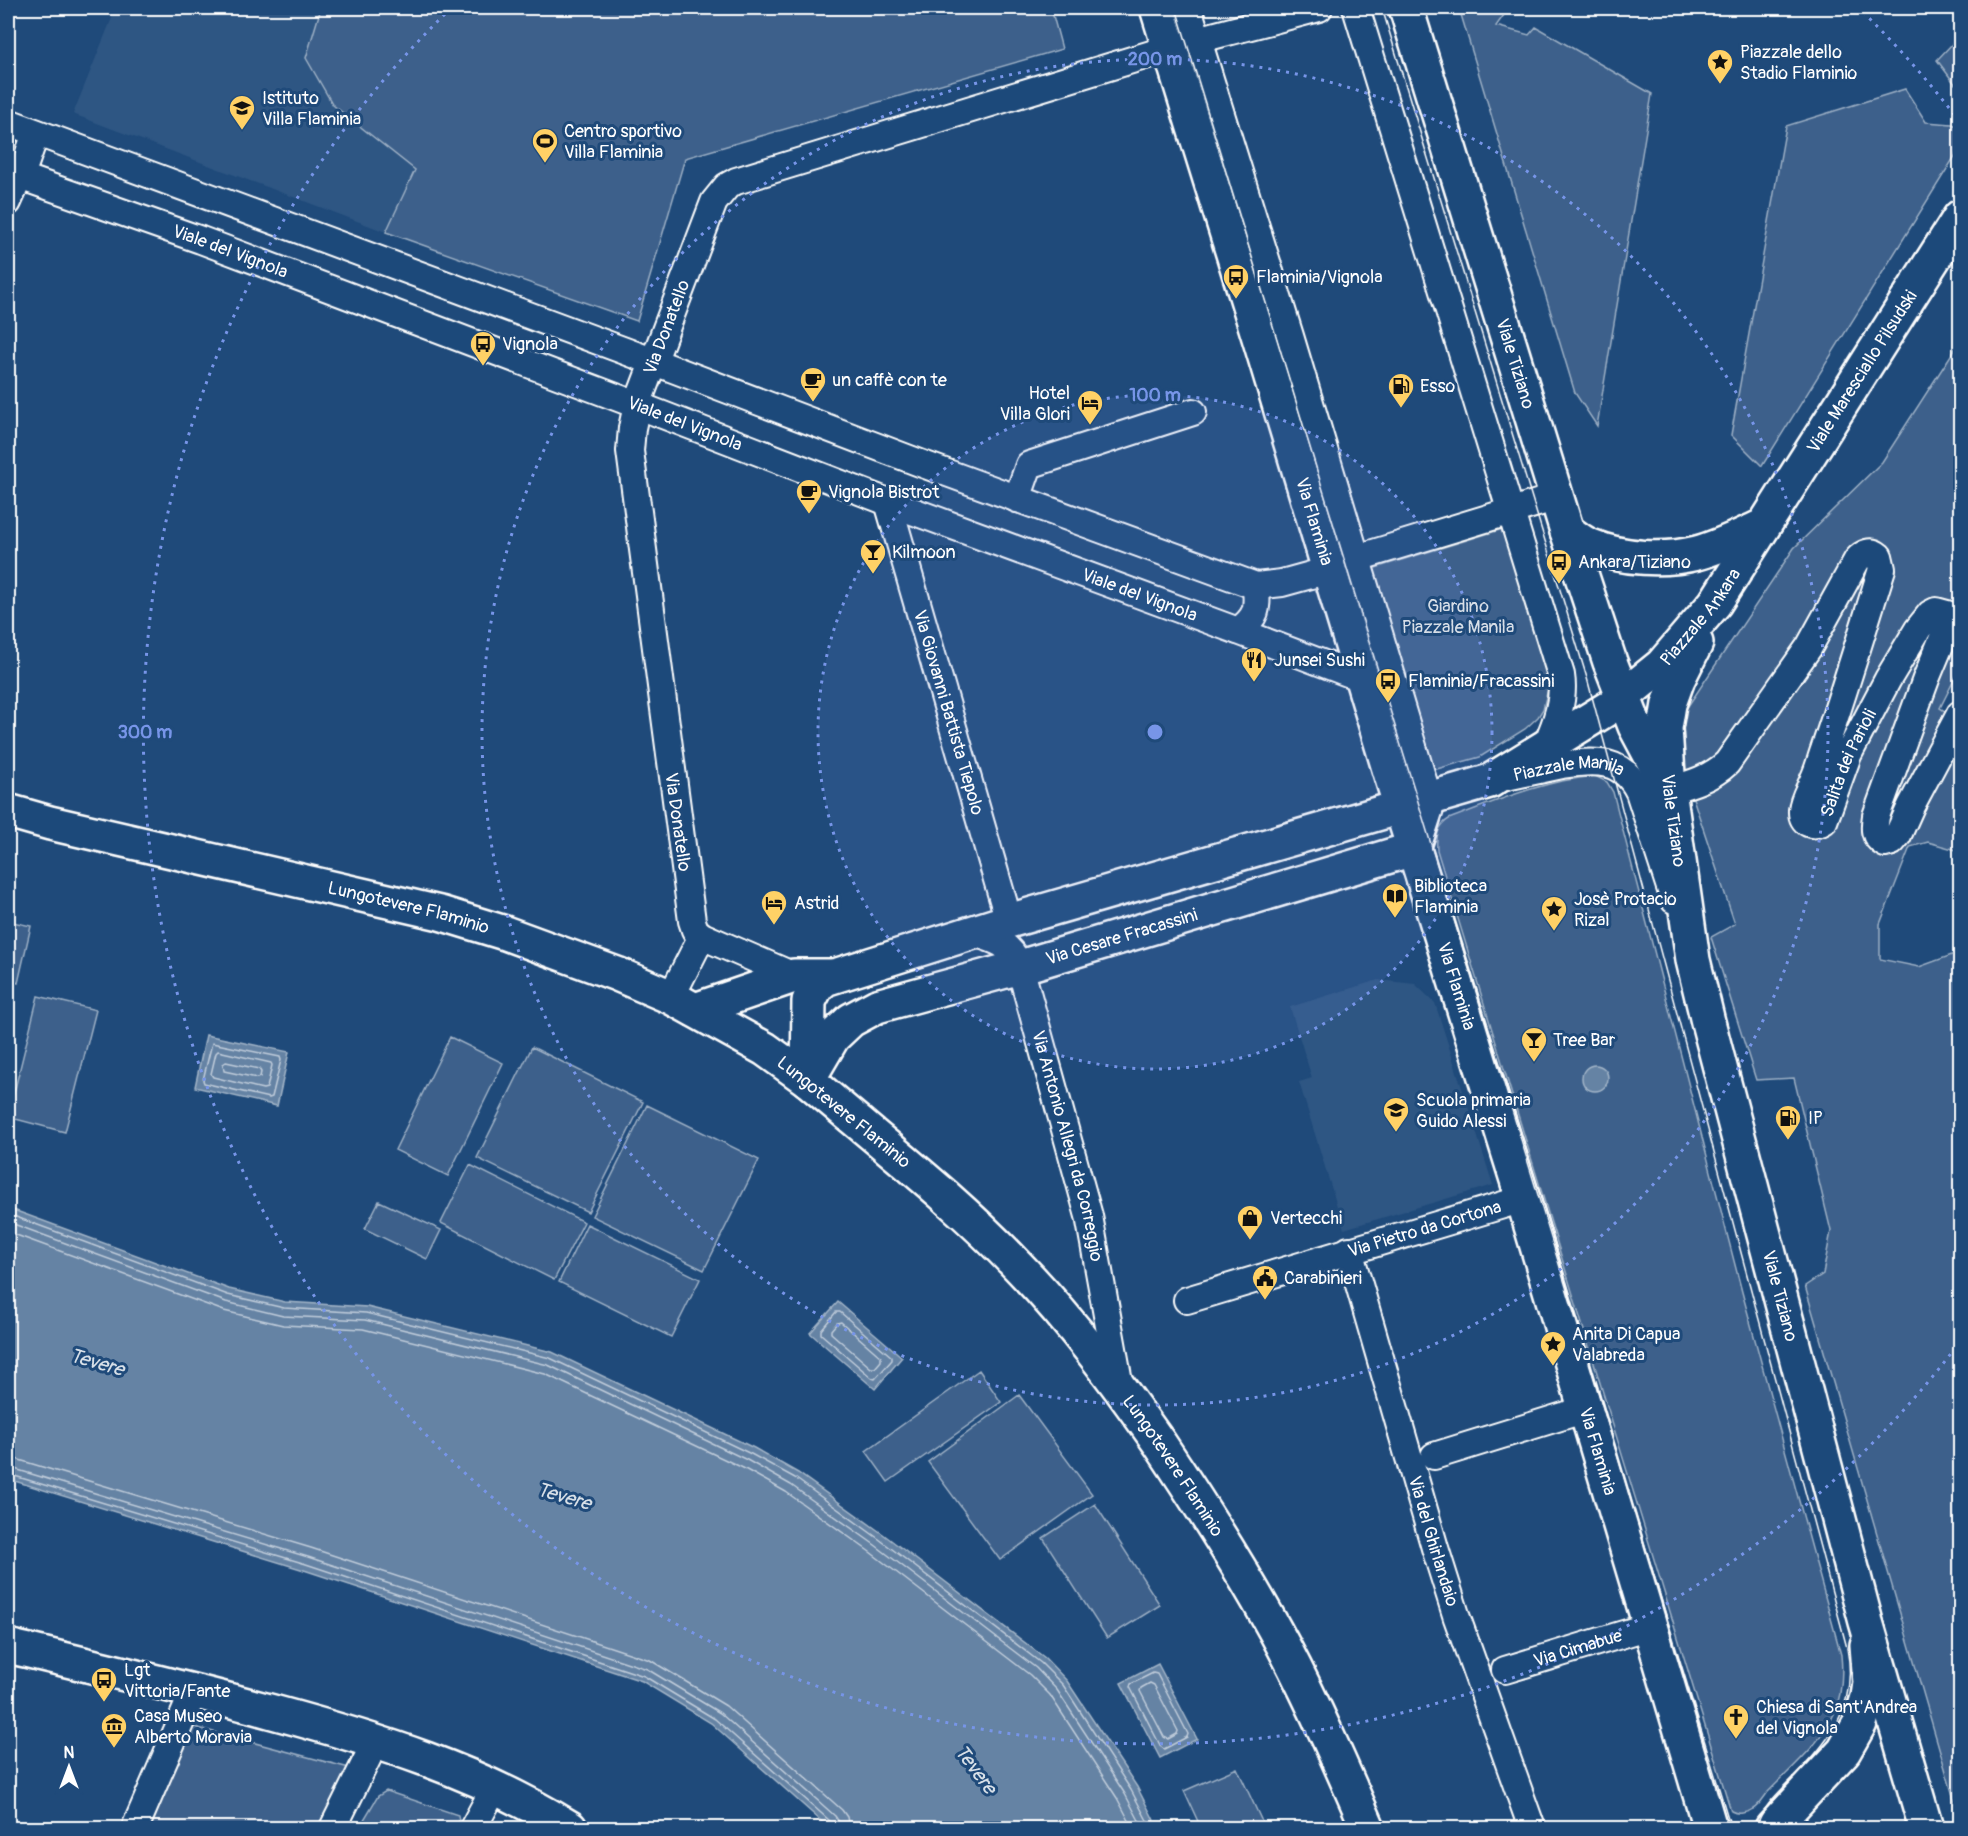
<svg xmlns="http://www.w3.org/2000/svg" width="1968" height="1836" viewBox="0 0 1968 1836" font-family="Pangolin,sans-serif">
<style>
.built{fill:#2e5683}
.green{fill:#3c618b;stroke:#9eb0c5;stroke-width:1.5}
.water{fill:#6583a4;stroke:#a3b5c8;stroke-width:1.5}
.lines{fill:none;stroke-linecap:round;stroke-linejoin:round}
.shore{stroke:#c1cddb;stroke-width:1.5}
.street-casing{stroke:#fff;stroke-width:30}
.secondary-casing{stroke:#fff;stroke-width:38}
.primary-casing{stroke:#fff;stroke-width:38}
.street{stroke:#1f4a7a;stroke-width:26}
.secondary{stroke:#1f4a7a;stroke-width:33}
.primary{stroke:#1f4a7a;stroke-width:33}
.tram{stroke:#fff;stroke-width:1.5}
.ring{fill:none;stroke:#7795e8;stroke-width:3;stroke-dasharray:3 6}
.labels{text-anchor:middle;stroke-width:6;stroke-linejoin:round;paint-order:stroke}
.poi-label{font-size:18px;fill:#fff;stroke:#1f4a7a;text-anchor:start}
.street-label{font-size:18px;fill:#fff;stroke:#1f4a7a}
.park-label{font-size:18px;fill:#d8dfe8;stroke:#1f4a7a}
.water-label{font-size:20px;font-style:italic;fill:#d8e0e8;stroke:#1f4a7a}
.centre{fill:#7795e8;stroke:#1f4a7a;stroke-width:3}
.ring-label{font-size:18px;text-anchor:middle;font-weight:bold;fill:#7795e8;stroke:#1f4a7a;stroke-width:6;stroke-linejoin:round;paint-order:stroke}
</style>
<rect width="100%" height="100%" fill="#1f4a7a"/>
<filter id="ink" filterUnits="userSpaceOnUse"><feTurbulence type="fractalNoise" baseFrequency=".0167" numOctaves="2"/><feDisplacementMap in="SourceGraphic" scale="12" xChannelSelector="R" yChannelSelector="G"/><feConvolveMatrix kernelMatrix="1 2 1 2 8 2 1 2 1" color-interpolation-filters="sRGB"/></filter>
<g filter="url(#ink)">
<path class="built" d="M116,8H321L306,58L333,105L415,170L386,232L73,114Z
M1378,980L1415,984L1435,1003L1493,1185L1344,1229L1299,1082L1312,1078L1290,1007Z"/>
<path class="green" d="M321,8H1051L1062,49L685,158L637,321L386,232L415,170L333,105L306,58Z
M1459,8H1509L1496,26L1529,35L1536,27L1652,94L1597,426L1575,393Z
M1960,32V78L1955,84L1937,60L1953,43Z
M1905,89L1926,122L1952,124L1960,127V148L1762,466L1731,435L1786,126Z
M1960,341V668L1940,708L1960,721V851L1928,842L1910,847L1880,924V959L1919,967L1960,952V1820L1805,1286L1823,1274L1831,1231L1794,1078L1756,1080L1711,937L1735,924L1686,777L1682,715L1794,548L1882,462Z
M1506,528L1508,529L1548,678V689L1543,709L1538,717L1525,729L1480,757L1433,770L1372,569Z
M1595,776L1607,782L1613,792L1742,1292L1841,1655C1843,1675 1842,1695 1834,1714C1819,1746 1792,1767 1768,1792C1764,1797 1759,1806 1753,1809C1747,1813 1738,1815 1731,1811L1437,850C1436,837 1437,826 1449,819C1499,800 1542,781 1595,776Z
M8,921L31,926L18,983L8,980Z
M38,996L96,1010L65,1132L8,1117Z
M450,1037L503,1063L448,1176L395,1150Z
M532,1047L643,1102L588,1212L477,1158Z
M647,1105L759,1160L704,1270L592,1216Z
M470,1165L584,1222L554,1280L441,1223Z
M379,1201L441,1230L427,1259L365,1229Z
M587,1224L700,1279L671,1337L559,1282Z
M979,1370L1001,1402L888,1482L866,1451Z
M1019,1395L1092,1494L1000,1560L928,1462Z
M1095,1504L1160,1605L1107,1638L1043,1538Z
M191,1726L353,1769L321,1828H142Z
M1237,1768L1265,1828H1201L1184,1791Z
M386,1791L458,1815L460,1828H359L378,1796Z"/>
<path class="water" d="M206,1035L289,1052L277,1106L195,1087Z
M1582 1078a13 13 0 1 1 26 0a13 13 0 1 1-26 0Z
M8,1208L229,1289L285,1302L367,1307L552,1352L754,1448L798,1473L883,1534L1045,1658L1067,1681L1137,1787L1158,1828H829L711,1723L642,1681L304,1570L8,1479Z
M838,1302L902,1357L875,1389L810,1333Z
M1158,1664L1197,1739L1160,1758L1121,1683Z"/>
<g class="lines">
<path class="shore" d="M212,1043L280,1057L281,1060L272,1097L269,1098L204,1083L203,1080Z
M218,1051L271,1063L272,1065L267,1088L263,1089L213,1077L211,1074L216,1053Z
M226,1062L259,1069L261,1072L260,1077L257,1078L224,1071L223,1064Z
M8,1214L228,1295L284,1308L366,1313L550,1358L751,1454L795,1478L879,1539L1041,1663L1063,1685L1131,1790L1151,1828
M8,1222L226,1302L283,1316L365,1320L548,1365L747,1460L791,1485L875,1545L1036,1668L1057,1690L1125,1794L1143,1828
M8,1232L224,1311L283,1325L363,1329L545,1374L743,1468L786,1492L870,1552L1030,1675L1050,1695L1117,1798L1133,1828
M836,1312H840L892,1357V1360L875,1379L872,1378L821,1334V1330Z
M841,1322L881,1357V1361L875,1368H871L831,1333V1330L837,1323Z
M8,1458L16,1459L311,1548L650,1660L726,1706L842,1810L847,1817L849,1828
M8,1467L308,1557L647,1669L720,1713L835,1816L839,1822L840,1828
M8,1474L306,1564L644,1676L715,1719L830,1821L832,1828
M1153,1673L1157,1674L1188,1734L1187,1737L1164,1749L1161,1747L1130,1687L1131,1684Z
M1150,1683L1154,1685L1178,1731L1177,1734L1168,1739L1164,1737L1140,1691L1141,1688Z"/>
<g class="street-casing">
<g id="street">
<path d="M1188,8L1290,336L1429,800"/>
<path d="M1356,8L1561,675C1565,700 1556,723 1546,746"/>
<path d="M8,122L652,361L920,463L1256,586L1282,583L1329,570"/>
<path id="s1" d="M8,172L201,240L637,405L888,502L1238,631L1361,678"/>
<path d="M8,202L25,164L36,133"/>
<path d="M1017,499L1029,465L1193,412"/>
<path id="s2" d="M888,502L1009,921"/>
<path d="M1357,558L1557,497"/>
<path d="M1238,631C1257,617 1258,609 1256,586"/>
<path id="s3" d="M1506,777C1525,773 1543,769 1562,765C1595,760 1623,758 1639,792L1674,900"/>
<path id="s4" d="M1669,790C1691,784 1711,778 1727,763L1809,647L1857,560C1863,553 1871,549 1879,556L1882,569C1863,629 1845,689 1824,750C1821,758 1819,767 1815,776C1811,787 1803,798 1802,810C1801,824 1814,828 1824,821L1848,755L1888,679L1918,629L1930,614L1936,611L1947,614L1949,619L1948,626L1926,679L1876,816C1874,828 1873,837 1885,844L1892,842L1898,835L1911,806L1960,714"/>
<path id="s5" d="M973,933C997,940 1009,943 1020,967L1089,1216L1120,1387"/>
<path id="s6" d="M794,976L702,936L695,930L692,921L630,451L632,428L637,405L714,202L727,186L736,181L1197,40L1319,8"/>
<path d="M671,997L702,936"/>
<path id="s7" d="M1349,1250L1435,1548L1457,1618L1532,1828"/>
<path id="s8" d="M1187,1300L1523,1199"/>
<path d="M1434,1456L1586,1409"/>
<path id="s9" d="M1505,1670L1650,1626"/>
<path d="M135,1828L194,1691"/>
<path d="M333,1828L376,1741"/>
<path d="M473,1828L495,1787"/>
</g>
</g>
<g class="secondary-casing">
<g id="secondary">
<path id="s10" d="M1157,8L1261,344L1390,772L1523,1199L1710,1828"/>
<path id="s11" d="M1406,8L1567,531L1610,662L1635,726L1669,790"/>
<path id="s12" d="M8,811L50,823L440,913L505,933L617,974L671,997L765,1049L808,1080"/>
<path d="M695,1010L794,976H832"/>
<path d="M1772,1828L1844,1751L1860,1723L1868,1697L1870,1683L1867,1645"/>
</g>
</g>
<g class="primary-casing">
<g id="primary">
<path d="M1567,531C1575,536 1582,543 1591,546C1622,559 1665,561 1697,553C1720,547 1741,536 1763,526"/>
<path id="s13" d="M1696,643L1678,679L1669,704L1665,728L1669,790L1693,960L1708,1022L1866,1622L1926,1828"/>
<path id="s14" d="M809,1078L833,1037L851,1020L877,1006L1020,967L1413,849L1429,800"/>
<path id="s15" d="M808,1080L809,1001L817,986L825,979L1009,921L1490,781L1610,707L1662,665L1715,603L1960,217"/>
<path id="s16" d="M808,1080C881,1143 954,1198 1021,1269C1073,1323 1117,1383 1160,1444C1204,1510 1247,1577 1284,1647C1315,1706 1342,1768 1368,1828"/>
<path d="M8,1646C96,1667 185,1688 273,1712C377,1740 478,1771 570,1828"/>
</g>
</g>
<use href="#street" class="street"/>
<use href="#secondary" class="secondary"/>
<use href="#primary" class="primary"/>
<path class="tram" d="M1176,8L1731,1828
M1382,8L1587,678L1847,1648C1859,1710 1827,1743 1787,1784C1774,1797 1761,1810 1756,1828"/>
</g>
</g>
<circle cx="1155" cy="732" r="337" fill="#7795e8" fill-opacity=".12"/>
<g class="ring">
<circle cx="1155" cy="732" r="337"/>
<circle cx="1155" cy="732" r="673"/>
<path d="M1956 1347A1010 1010 0 1 1 447 12M1863 12A1010 1010 0 0 1 1956 117"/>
</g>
<defs>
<g id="sight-pin" transform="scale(1.35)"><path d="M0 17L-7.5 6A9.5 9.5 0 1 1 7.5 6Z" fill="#ffd166" stroke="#1f4a7a"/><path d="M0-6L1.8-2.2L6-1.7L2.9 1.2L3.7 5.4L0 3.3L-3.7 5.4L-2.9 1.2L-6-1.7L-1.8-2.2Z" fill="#111"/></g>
<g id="school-pin" transform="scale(1.35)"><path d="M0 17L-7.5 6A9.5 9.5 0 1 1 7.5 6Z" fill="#ffd166" stroke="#1f4a7a"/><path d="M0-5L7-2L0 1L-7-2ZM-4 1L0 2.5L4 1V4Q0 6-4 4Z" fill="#111"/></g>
<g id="stadium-pin" transform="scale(1.35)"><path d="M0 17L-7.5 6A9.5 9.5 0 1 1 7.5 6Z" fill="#ffd166" stroke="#1f4a7a"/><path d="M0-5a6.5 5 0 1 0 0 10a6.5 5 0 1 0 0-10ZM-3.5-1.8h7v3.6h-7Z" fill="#111"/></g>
<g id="bus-pin" transform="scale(1.35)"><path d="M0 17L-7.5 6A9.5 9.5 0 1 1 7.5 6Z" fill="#ffd166" stroke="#1f4a7a"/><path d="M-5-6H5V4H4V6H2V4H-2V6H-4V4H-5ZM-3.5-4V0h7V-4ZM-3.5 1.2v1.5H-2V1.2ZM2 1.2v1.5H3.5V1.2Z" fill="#111"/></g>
<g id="cafe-pin" transform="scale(1.35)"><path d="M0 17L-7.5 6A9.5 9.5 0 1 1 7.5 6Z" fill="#ffd166" stroke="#1f4a7a"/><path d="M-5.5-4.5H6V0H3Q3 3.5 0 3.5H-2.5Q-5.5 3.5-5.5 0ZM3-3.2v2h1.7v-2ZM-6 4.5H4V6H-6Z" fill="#111"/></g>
<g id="fuel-pin" transform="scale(1.35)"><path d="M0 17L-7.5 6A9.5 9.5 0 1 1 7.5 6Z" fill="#ffd166" stroke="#1f4a7a"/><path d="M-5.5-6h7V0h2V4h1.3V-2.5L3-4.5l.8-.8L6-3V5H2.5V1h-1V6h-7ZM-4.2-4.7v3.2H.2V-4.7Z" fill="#111"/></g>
<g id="hotel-pin" transform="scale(1.35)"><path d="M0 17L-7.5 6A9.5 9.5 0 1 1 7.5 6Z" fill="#ffd166" stroke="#1f4a7a"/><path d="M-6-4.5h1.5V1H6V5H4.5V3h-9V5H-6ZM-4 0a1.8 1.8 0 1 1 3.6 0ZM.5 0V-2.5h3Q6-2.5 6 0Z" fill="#111"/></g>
<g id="bar-pin" transform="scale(1.35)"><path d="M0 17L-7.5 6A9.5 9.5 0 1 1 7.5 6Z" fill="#ffd166" stroke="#1f4a7a"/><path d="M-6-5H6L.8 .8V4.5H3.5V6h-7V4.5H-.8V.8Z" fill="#111"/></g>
<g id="restaurant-pin" transform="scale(1.35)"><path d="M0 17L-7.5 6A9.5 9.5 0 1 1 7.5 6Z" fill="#ffd166" stroke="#1f4a7a"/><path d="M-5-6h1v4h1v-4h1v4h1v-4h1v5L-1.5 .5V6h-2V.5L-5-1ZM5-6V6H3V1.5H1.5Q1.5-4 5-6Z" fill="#111"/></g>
<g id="library-pin" transform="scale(1.35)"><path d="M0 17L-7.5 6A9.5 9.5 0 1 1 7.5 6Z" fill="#ffd166" stroke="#1f4a7a"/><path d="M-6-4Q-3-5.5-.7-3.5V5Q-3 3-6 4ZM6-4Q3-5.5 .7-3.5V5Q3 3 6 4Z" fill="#111"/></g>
<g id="shop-pin" transform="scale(1.35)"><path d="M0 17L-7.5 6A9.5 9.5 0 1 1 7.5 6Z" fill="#ffd166" stroke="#1f4a7a"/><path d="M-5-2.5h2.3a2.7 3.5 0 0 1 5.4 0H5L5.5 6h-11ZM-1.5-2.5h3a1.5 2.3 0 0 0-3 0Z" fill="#111"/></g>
<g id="civic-pin" transform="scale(1.35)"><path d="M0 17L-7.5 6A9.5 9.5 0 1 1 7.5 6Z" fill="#ffd166" stroke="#1f4a7a"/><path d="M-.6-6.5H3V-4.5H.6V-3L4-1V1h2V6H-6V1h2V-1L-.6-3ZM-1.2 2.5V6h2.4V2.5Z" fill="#111"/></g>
<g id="church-pin" transform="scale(1.35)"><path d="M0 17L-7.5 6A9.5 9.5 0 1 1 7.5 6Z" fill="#ffd166" stroke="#1f4a7a"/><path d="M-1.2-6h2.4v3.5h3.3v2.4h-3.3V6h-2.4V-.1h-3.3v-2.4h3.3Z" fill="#111"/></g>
<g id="museum-pin" transform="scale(1.35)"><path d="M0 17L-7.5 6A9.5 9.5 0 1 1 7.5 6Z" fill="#ffd166" stroke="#1f4a7a"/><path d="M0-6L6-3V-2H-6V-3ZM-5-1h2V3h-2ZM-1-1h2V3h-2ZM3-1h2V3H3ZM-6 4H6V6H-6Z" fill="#111"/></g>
</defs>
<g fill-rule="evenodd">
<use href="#sight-pin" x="1720" y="62"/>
<use href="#school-pin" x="242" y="108"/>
<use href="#stadium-pin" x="545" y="141"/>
<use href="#bus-pin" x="1236" y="277"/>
<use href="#bus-pin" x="483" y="344"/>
<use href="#cafe-pin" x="813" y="380"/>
<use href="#fuel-pin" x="1401" y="386"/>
<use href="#hotel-pin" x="1090" y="403"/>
<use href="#cafe-pin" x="809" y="492"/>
<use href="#bar-pin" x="873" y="552"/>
<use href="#bus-pin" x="1559" y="562"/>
<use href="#restaurant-pin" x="1254" y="660"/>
<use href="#bus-pin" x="1388" y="681"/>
<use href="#library-pin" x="1395" y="896"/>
<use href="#hotel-pin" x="774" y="903"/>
<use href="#sight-pin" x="1554" y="909"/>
<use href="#bar-pin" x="1534" y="1040"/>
<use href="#school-pin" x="1396" y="1110"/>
<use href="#fuel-pin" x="1788" y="1118"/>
<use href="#shop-pin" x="1250" y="1218"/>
<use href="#civic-pin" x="1265" y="1278"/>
<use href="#sight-pin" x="1553" y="1344"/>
<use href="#bus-pin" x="104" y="1680"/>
<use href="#church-pin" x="1736" y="1717"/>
<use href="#museum-pin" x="114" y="1726"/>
</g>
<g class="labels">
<g class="poi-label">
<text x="1740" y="58">Piazzale dello<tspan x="1740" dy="21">Stadio Flaminio</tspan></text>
<text x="262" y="104">Istituto<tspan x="262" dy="21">Villa Flaminia</tspan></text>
<text x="564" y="137">Centro sportivo<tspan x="564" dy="21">Villa Flaminia</tspan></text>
<text x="1256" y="283">Flaminia/Vignola</text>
<text x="502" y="350">Vignola</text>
<text x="832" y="386">un caffè con te</text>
<text x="1420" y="392">Esso</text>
<text x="1070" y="399" text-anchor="end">Hotel<tspan x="1070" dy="21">Villa Glori</tspan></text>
<text x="828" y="498">Vignola Bistrot</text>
<text x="892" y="558">Kilmoon</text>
<text x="1578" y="568">Ankara/Tiziano</text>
<text x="1274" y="666">Junsei Sushi</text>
<text x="1408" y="687">Flaminia/Fracassini</text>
<text x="1414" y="892">Biblioteca<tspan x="1414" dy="21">Flaminia</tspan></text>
<text x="1574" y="905">Josè Protacio<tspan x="1574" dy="21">Rizal</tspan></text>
<text x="794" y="909">Astrid</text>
<text x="1553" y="1046">Tree Bar</text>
<text x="1416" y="1106">Scuola primaria<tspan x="1416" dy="21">Guido Alessi</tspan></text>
<text x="1808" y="1124">IP</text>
<text x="1270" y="1224">Vertecchi</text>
<text x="1284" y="1284">Carabinieri</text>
<text x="1572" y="1340">Anita Di Capua<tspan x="1572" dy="21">Valabreda</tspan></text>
<text x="124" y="1676">Lgt<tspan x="124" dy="21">Vittoria/Fante</tspan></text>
<text x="1756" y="1713">Chiesa di Sant'Andrea<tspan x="1756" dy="21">del Vignola</tspan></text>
<text x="134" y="1722">Casa Museo<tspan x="134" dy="21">Alberto Moravia</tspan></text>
</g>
<g class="street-label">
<text dy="6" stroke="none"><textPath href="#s1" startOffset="236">Viale del Vignola</textPath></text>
<text dy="6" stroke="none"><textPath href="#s6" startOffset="723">Via Donatello</textPath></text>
<text dy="6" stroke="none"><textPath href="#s11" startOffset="372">Viale Tiziano</textPath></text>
<text dy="6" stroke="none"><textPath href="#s15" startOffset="1364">Viale Maresciallo Pilsudski</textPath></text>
<text dy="6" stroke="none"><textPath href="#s1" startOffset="722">Viale del Vignola</textPath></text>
<text dy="6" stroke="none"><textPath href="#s10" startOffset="537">Via Flaminia</textPath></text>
<text dy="6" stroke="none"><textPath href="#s1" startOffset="1208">Viale del Vignola</textPath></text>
<text dy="6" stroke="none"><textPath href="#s15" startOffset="1070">Piazzale Ankara</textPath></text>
<text dy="6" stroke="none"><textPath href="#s2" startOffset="219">Via Giovanni Battista Tiepolo</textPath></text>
<text dy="6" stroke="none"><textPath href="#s4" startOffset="694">Salita dei Parioli</textPath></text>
<text dy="6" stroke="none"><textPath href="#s3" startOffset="64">Piazzale Manila</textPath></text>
<text transform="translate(678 822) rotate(82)" y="6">Via Donatello</text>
<text dy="6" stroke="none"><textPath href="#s13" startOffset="184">Viale Tiziano</textPath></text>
<text dy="6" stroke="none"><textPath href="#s12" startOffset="412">Lungotevere Flaminio</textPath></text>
<text dy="6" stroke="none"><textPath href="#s14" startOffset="356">Via Cesare Fracassini</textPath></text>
<text dy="6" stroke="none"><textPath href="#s10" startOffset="1023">Via Flaminia</textPath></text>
<text transform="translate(844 1112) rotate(39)" y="6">Lungotevere Flaminio</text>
<text dy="6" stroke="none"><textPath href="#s5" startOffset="246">Via Antonio Allegri da Correggio</textPath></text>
<text dy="6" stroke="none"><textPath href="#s8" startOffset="248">Via Pietro da Cortona</textPath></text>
<text dy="6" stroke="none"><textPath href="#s13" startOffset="672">Viale Tiziano</textPath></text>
<text dy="6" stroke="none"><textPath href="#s10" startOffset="1509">Via Flaminia</textPath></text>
<text dy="6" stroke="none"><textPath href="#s16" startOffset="534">Lungotevere Flaminio</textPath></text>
<text dy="6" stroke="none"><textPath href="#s7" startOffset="303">Via del Ghirlandaio</textPath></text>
<text dy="6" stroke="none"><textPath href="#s9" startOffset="76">Via Cimabue</textPath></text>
</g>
<g class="park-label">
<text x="1458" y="612">Giardino<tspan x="1458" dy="21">Piazzale Manila</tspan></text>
</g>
<g class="water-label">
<text transform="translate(97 1362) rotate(16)" y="7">Tevere</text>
<text transform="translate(564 1496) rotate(16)" y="7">Tevere</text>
<text transform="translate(976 1769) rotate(53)" y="7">Tevere</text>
</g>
</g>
<circle cx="1155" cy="732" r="9" class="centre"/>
<g class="ring-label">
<text x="1155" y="65">200 m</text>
<text x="1155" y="401">100 m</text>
<text x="145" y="738">300 m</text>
</g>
<rect width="1968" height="1836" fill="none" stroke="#1f4a7a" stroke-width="30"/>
<rect x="15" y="15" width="1938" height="1806" fill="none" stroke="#fff" stroke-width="2" filter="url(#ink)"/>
<g transform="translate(69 1767)" stroke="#1f4a7a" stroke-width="4.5" paint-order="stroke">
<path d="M0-4.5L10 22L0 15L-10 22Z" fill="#ffffff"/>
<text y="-9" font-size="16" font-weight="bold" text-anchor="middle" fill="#ffffff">N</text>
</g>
</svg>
